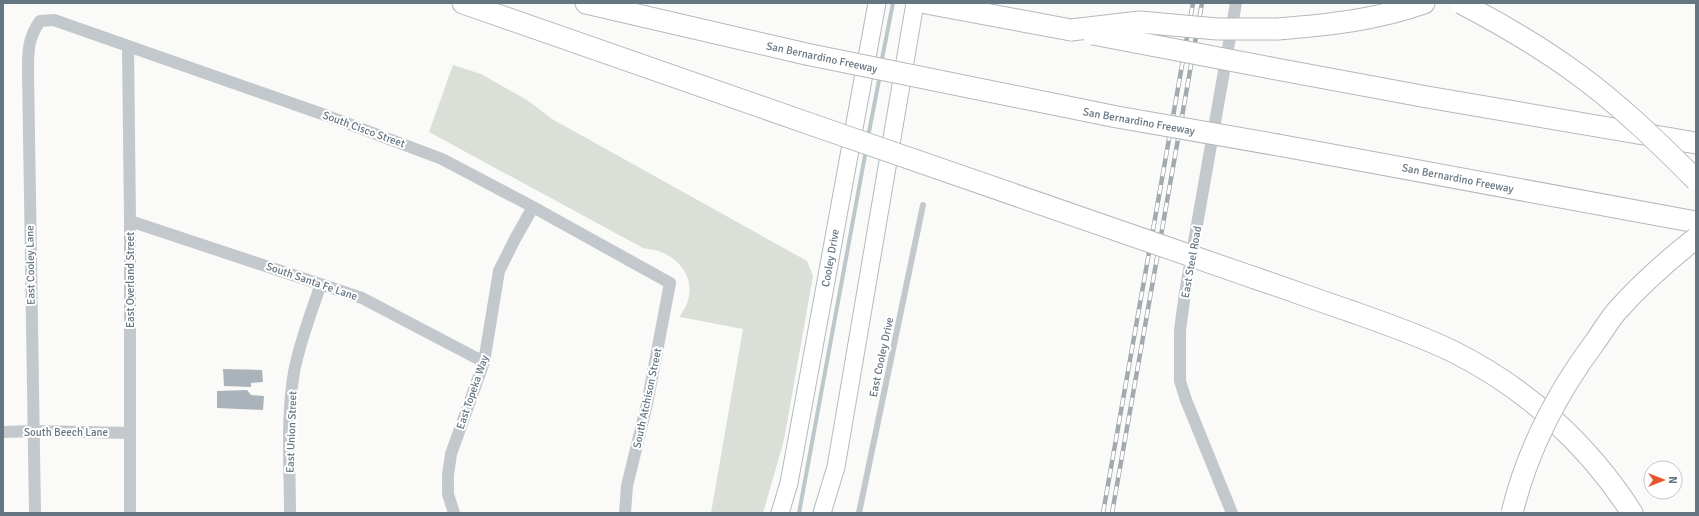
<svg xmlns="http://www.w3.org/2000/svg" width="1699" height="516" viewBox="0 0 1699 516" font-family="Signika,sans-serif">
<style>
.green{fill:#dadfd7}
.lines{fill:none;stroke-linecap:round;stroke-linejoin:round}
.stream{stroke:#bbc7cb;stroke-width:4}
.building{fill:#aab3b9}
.secondary-casing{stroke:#b3babf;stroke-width:19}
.highway-casing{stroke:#b4b9bd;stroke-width:23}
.lane{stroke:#c3c8cc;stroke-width:6}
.street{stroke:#c3c8cc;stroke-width:12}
.secondary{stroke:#fff;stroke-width:17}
.highway{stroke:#fff;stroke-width:21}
.rail-casing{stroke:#a2aab0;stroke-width:4.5}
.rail{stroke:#fff;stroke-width:3;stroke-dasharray:9;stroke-linecap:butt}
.highway-bridge-casing{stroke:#b4b9bd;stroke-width:23;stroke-linecap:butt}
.highway-bridge{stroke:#fff;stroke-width:21}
.labels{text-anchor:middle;stroke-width:4;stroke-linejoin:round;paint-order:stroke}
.street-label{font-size:11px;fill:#657683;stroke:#fff}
</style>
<rect width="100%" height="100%" fill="#fafaf8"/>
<path class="green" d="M453,65L481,74L527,100L552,119L807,261L813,276L784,440L763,513H711L743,329L680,317C682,312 687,306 688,300C695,278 679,258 659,251C654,250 648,249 643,248L429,132Z"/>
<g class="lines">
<path class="stream" d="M881,64L893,3
M868,137L880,75
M799,513L866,150"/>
</g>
<path class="building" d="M223,369L262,370L263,382L251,383V387L224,386Z
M247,390L251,395L264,396L263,410L217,408V391Z"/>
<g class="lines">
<g class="secondary-casing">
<path id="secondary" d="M780,513L789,483L877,3
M822,513L836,467L915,3"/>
</g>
<g class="highway-casing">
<path id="highway" d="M463,3L813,125
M586,3L806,54
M926,3L1071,30
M1278,29C1327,25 1377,20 1424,3
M1271,68L1427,97L1696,143
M1278,145L1696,222
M1252,277C1285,288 1317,300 1350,311C1384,323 1419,335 1452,351C1525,387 1588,444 1632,513"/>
</g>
<path class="lane" d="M859,513L923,205"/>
<path class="street" d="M128,46L130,221V513
M130,221L362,298L484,362
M3,432L33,431L130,433
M35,513L28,71C28,51 28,38 40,21L54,20L325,115L442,159L533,207L670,283L647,404L627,486L625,513
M290,513C290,466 286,418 294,372C300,341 311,313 321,284
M454,513L448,494V475L451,454L484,362L499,271L515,239L533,207
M1232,513L1186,400L1180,381V330L1185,293L1236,3"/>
<use href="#secondary" class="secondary"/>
<use href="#highway" class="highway"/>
<g class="rail-casing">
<path id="rail" d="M1103,513L1193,3
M1112,513L1202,3"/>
</g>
<use href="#rail" class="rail"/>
<g class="highway-bridge-casing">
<path id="highway-bridge" d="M1461,3C1501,24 1539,46 1576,73C1619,104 1658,142 1696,180
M1071,30L1140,22L1217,29H1278
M1093,34L1271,68
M806,54L1117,117L1278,145
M813,125L1252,277
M1512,513C1527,451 1557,393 1595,342C1602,332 1608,322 1616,312C1640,285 1668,260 1696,238"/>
</g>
<use href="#highway-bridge" class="highway-bridge"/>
</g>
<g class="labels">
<g class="street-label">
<text transform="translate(822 57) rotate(12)" y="4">San Bernardino Freeway</text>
<text transform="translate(1139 121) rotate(10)" y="4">San Bernardino Freeway</text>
<text transform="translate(364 129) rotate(20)" y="4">South Cisco Street</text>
<text transform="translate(1458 178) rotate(11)" y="4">San Bernardino Freeway</text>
<text transform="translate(830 258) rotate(-80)" y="4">Cooley Drive</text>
<text transform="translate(1191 262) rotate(-80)" y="4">East Steel Road</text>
<text transform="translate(30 265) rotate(-91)" y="4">East Cooley Lane</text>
<text transform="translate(130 280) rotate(-90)" y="4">East Overland Street</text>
<text transform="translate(312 281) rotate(19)" y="4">South Santa Fe Lane</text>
<text transform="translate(881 357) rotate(-78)" y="4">East Cooley Drive</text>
<text transform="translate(472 392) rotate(-71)" y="4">East Topeka Way</text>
<text transform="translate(647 398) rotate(-78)" y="4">South Atchison Street</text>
<text x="66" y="436">South Beech Lane</text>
<text transform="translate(291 432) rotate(-88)" y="4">East Union Street</text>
</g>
</g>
<rect width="1699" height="516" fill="none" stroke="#657683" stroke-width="8"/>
<g transform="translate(1663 480) rotate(90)"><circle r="19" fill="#ffffff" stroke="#c1c8cd"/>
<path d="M0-3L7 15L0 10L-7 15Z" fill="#e4572e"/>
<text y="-6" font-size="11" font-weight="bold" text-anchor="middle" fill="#657683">N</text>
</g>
</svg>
